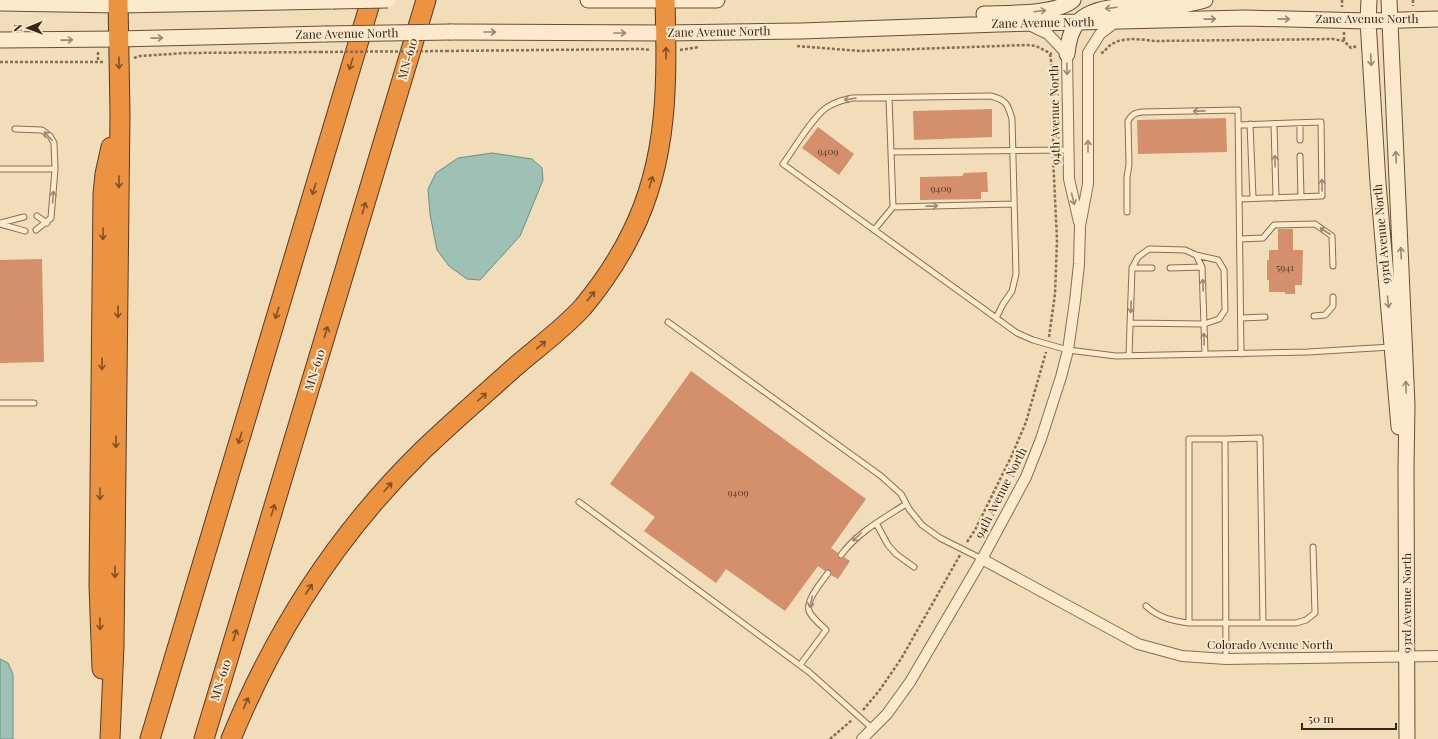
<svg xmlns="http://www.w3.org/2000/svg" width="1438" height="739" viewBox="0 0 1438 739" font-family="'Playfair Display',serif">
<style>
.water{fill:#9fc1b5;stroke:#668f82}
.building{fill:#d48f6c}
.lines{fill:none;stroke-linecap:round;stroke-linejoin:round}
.lane-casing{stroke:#896c53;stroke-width:7}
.street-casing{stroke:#896c53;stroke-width:12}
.secondary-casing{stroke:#6b4d36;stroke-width:17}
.highway-casing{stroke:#563a28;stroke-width:21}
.path{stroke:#896c53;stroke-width:2.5;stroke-dasharray:3 2;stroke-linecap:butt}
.lane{stroke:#fceacd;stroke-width:5}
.street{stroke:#fceacd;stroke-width:10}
.secondary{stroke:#fceacd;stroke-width:15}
.highway{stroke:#eb9340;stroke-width:19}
.secondary-bridge-casing{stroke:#6b4d36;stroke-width:17;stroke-linecap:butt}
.path-bridge{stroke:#896c53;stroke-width:2.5;stroke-dasharray:3 2;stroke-linecap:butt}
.secondary-bridge{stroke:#fceacd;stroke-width:15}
.oneway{stroke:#9a8873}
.oneway2{stroke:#7f5129}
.labels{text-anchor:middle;stroke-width:4;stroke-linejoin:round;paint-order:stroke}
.number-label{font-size:10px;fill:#5e402e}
.street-label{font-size:12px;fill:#372519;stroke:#f8e7ca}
</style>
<rect width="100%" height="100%" fill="#f2ddba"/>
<path class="water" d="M492,153L532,159L542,168L543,180L520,236L480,280L467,279L449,266L437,250L430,214L428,189L436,173L458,158Z
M0,659L8,663L13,674V739H0Z"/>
<path class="building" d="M992,109V137L914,140L913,111Z
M1226,118L1227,152L1138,154L1137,120Z
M818,127L854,154L839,175L802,148Z
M987,172L988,192H981V199L920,200V177L962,176L964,173Z
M1278,229H1293V250H1303L1302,285H1295V294H1285V292H1269V280H1267V260H1269V250H1278Z
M42,259L44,362L0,363V260Z
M691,371L866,499L831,548L838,553L837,556L839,558L842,559L844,557L850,561L838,579L831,575L832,572L830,570L825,571L818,566L785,611L726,569L716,583L644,531L655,517L610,484Z"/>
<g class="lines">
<g class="lane-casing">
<path id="lane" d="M1300,123V140
M1250,124L1253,198
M1274,124L1276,198
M1238,125L1321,122L1322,196L1239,199
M15,129L42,130L50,136L54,143L55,169L51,218L36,230
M891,152L1068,150
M1300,156L1301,197
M0,169H55
M893,207L1014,204
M1127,212V177L1129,165L1128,121C1132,114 1135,113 1142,112L1238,110L1241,354
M37,216L47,223
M0,223L24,217
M0,224L25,231
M874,230L893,207L889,98
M1240,239L1263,238L1274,225L1315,224L1332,236L1333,266
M1132,268H1152
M1170,268L1202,267
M1314,316L1325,315L1333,306V297
M996,318L1003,304L1012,291L1016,274L1012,119C1008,104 1006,100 991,96L852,98C843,100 834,102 826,108C812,118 794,149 783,164L1017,333L1033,340L1068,350L1116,356L1308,352L1391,347
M1241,318L1265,317
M668,322L881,476L901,494L909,509L922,525L940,538L982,559
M1130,323L1204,324L1219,319L1225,310L1224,270L1218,260L1196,255
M1129,355L1132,268L1138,257L1149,249L1185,250L1196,255L1202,267L1205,354
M0,403H34
M1225,439L1260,438L1263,623
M579,502L809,672L873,729
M876,523L888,545L896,554L914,567
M841,555C858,532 883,519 906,504
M1146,606C1159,618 1173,621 1189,623
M1226,659L1225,439H1189V623H1296L1306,620L1315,613L1313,547
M800,665L826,630C821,625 812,618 809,611C806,599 822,582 828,573"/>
</g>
<g class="street-casing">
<path id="street" d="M1029,25L1048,34L1067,54L1069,179L1079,222
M982,559L1138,644L1182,656L1226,659L1438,656
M862,739L887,714L910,682L982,559L1026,477L1041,439L1061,377L1068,350L1075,301L1079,264L1080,226L1088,184V53L1100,34L1117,21"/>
</g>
<g class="secondary-casing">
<path id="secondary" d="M588,0H717
M1369,0L1368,21L1378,183L1399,427
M1389,0L1407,405L1406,468L1407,739
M0,3L119,5L333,1
M984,14C1007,13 1056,15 1073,0
M451,32L666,33L801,31L999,24L1245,18L1368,21L1438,19
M0,40L118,39L325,34
M1067,54C1068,43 1070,31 1078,22C1098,0 1150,8 1178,5C1187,5 1196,2 1205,0"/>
</g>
<g class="highway-casing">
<path id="highway" d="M102,669L99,585L103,194L105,174L111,147
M110,739L114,646L120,113L118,0
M150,739L371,0
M204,739L426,0
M231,739C275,631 339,532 423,450C453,421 485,394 516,366C538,347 563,329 583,307C602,284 619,259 632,232C669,158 667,80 665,0"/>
</g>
<path class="path" d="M1342,0V7
M1413,0V6
M1344,32V41
M797,46L860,51L1026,45L1036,46L1052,54
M680,50L699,47
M446,51L640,49L651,50
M98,52V62
M1101,53L1104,52C1115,35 1137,39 1155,41L1333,39L1344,41L1351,48L1357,46
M1050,54C1055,83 1055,113 1053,142
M134,58L140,56L186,53L320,52
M0,62H105
M1049,337L1055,294L1057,240L1053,157
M967,542L975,530L1012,455L1026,422L1046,352
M863,710L879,691L901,659L960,555
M830,739L852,720"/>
<use href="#lane" class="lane"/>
<use href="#street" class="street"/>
<use href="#secondary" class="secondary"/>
<use href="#highway" class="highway"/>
<g class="secondary-bridge-casing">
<path id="secondary-bridge" d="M333,1L388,0
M325,34L451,32"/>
</g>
<path class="path-bridge" d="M320,52L446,51"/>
<use href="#secondary-bridge" class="secondary-bridge"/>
</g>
<defs><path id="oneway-shaft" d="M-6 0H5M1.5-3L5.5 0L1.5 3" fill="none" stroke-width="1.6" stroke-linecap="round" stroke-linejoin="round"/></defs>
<g class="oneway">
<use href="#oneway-shaft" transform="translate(1111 8) rotate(173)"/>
<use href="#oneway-shaft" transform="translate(1040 11) rotate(-7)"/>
<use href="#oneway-shaft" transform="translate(1210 19) rotate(-1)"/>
<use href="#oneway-shaft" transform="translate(1284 19) rotate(1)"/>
<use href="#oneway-shaft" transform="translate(490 32)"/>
<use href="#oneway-shaft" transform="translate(620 33)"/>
<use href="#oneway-shaft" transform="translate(157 38) rotate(-1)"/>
<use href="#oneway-shaft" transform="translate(67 40) rotate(-1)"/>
<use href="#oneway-shaft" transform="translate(1371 60) rotate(87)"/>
<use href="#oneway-shaft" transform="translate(1067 69) rotate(89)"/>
<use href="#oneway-shaft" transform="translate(850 99) rotate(172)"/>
<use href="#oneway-shaft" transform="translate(1199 111) rotate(179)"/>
<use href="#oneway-shaft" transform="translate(48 136) rotate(-134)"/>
<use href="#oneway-shaft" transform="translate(1088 146) rotate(-90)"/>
<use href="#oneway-shaft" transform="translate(1396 157) rotate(-93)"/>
<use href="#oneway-shaft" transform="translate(1275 161) rotate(-91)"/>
<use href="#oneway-shaft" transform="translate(1322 185) rotate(-91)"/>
<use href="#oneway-shaft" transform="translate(53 197) rotate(-86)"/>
<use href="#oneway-shaft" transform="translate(1073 199) rotate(76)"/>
<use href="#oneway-shaft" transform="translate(932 206) rotate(-1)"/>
<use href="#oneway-shaft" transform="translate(1325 231) rotate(-147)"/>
<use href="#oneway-shaft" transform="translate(1401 253) rotate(-93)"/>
<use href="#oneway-shaft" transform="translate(1203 285) rotate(-92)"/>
<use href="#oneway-shaft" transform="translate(1388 302) rotate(85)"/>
<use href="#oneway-shaft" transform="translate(1131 307) rotate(92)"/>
<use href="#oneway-shaft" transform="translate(1204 339) rotate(-92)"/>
<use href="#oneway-shaft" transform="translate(1406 387) rotate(-92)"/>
<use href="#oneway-shaft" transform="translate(857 537) rotate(138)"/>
<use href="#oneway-shaft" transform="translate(811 602) rotate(103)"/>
</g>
<g class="oneway2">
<use href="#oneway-shaft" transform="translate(666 53) rotate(-90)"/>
<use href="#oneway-shaft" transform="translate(119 63) rotate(89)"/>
<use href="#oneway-shaft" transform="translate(351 64) rotate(107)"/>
<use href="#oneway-shaft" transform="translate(119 182) rotate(91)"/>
<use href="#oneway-shaft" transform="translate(651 182) rotate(-73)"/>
<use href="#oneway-shaft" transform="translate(314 189) rotate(107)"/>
<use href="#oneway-shaft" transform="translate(364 208) rotate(-73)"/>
<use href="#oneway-shaft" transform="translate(103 234) rotate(91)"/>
<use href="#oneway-shaft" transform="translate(591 296) rotate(-51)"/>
<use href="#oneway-shaft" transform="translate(118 312) rotate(91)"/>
<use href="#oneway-shaft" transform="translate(277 313) rotate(107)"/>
<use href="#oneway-shaft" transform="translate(326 332) rotate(-73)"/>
<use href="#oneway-shaft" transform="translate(541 345) rotate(-40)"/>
<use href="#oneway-shaft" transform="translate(102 364) rotate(91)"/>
<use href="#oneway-shaft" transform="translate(482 397) rotate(-42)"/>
<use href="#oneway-shaft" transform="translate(240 438) rotate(107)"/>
<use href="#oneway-shaft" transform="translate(116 442) rotate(91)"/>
<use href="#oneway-shaft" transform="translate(388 487) rotate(-48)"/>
<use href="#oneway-shaft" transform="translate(100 494) rotate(91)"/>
<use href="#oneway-shaft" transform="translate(273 510) rotate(-73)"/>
<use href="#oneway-shaft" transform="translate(115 572) rotate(91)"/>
<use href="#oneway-shaft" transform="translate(309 589) rotate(-56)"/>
<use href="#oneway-shaft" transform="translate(100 624) rotate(88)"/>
<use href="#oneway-shaft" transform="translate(235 635) rotate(-73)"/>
<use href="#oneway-shaft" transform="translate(246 703) rotate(-66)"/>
</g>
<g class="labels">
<g class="number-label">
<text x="828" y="155">9409</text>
<text x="941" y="192">9409</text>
<text x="1285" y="271">5941</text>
<text x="738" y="496">9409</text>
</g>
<g class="street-label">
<text x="1367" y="23">Zane Avenue North</text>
<text transform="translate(1043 23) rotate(-1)" y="4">Zane Avenue North</text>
<text transform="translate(719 32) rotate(-1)" y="4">Zane Avenue North</text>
<text transform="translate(347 34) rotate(-1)" y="4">Zane Avenue North</text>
<text transform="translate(408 59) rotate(-74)" y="4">MN-610</text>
<text transform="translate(1055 115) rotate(-91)" y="4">94th Avenue North</text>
<text transform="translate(1382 234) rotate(-95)" y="4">93rd Avenue North</text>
<text transform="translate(315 370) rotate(-73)" y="4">MN-610</text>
<text transform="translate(1001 493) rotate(-63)" y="4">94th Avenue North</text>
<text transform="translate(1407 603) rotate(-90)" y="4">93rd Avenue North</text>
<text x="1270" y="649">Colorado Avenue North</text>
<text transform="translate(221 680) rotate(-73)" y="4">MN-610</text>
</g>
</g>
<g transform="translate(28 28) rotate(269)" stroke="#f8e7ca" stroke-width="3" paint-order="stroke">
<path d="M0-3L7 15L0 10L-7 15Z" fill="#372519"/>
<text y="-6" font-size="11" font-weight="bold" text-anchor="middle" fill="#372519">N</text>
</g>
<path d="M1302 723v6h94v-6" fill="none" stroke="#372519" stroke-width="2"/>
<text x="1308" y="723" font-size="12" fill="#372519" stroke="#f8e7ca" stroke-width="3" paint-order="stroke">50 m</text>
</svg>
